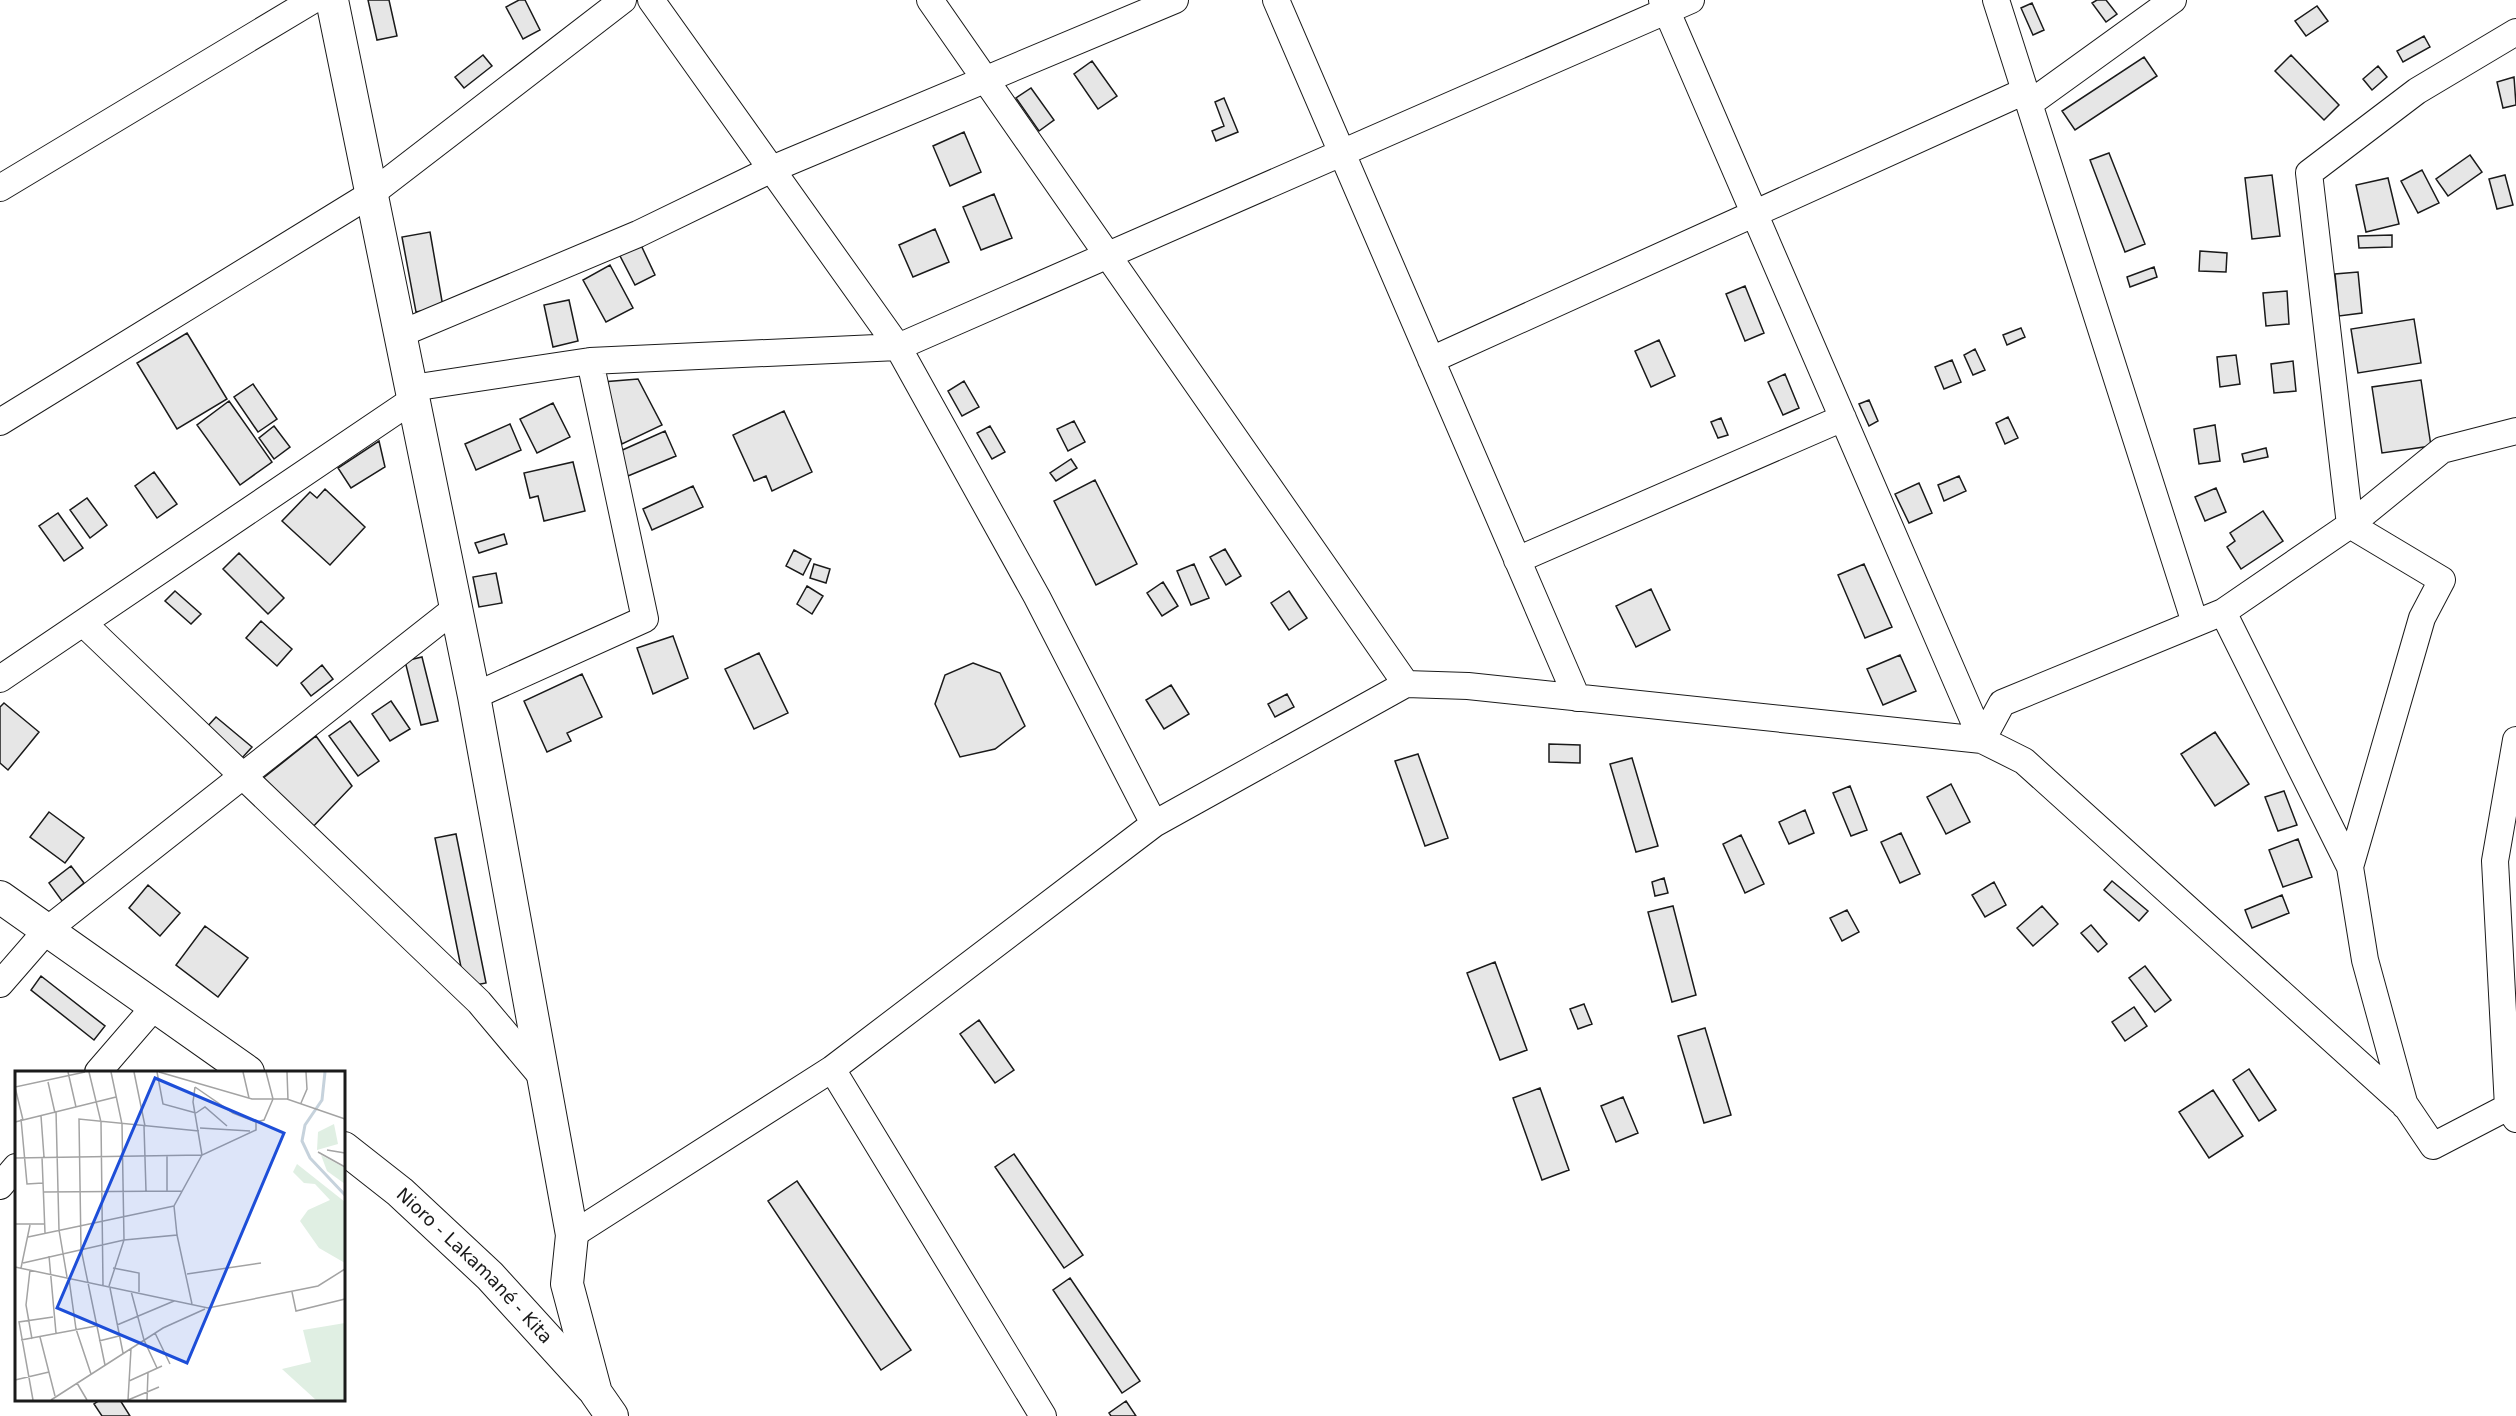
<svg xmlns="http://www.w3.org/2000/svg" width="2516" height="1416" viewBox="0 0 2516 1416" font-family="'DejaVu Sans',sans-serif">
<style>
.building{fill:#e6e6e6;stroke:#1a1a1a;stroke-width:1.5}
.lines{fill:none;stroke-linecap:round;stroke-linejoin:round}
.minor-casing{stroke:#1a1a1a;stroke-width:28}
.major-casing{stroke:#1a1a1a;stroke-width:34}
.minor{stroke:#fff;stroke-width:26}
.major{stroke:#fff;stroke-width:32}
.labels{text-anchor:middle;stroke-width:4.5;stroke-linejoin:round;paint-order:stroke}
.street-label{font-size:18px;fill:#1a1a1a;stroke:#fff}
.inset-river{fill:none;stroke:#c6d2dc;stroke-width:3}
.inset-road{fill:none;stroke:#a3a3a3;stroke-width:1.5}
.view{fill:#1d4ed8;fill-opacity:0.15;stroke:#1d4ed8;stroke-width:3}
.inset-edge{fill:none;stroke:#1a1a1a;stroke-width:3}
</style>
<rect width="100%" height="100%" fill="#fff"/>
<path class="building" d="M368,0H389L397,36L377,40Z
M519,0H525L540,30L523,39L506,7Z
M2097,0H2106L2117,14L2106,22L2092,3Z
M2032,3L2044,30L2033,35L2021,8Z
M2317,6L2328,21L2306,36L2295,21Z
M2424,36L2430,47L2403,62L2397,51Z
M483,55L492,66L464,88L455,77Z
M2291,55L2339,105L2324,120L2275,71Z
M2144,57L2157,76L2075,130L2062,111Z
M1092,61L1117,96L1098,109L1074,74Z
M2378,66L2387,77L2372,90L2363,79Z
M2514,77L2516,105L2503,108L2497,82Z
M1031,88L1054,120L1039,131L1016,98Z
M1224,98L1238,132L1216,141L1212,131L1224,126L1215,102Z
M964,132L981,172L950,186L933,146Z
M2109,153L2145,244L2125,252L2090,160Z
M2470,155L2482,172L2448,196L2436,179Z
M2422,170L2439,203L2418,213L2401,181Z
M2272,175L2280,236L2252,239L2245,178Z
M2505,175L2513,205L2497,209L2489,179Z
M2388,178L2399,224L2366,232L2356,185Z
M994,194L1012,238L981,250L963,207Z
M935,229L949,262L913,277L899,245Z
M430,232L443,307L416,312L402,237Z
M2392,235V247L2359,248L2358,236Z
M640,243L655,275L635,285L619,254Z
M2200,251L2227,253L2226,272L2199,271Z
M610,265L633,308L606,322L583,280Z
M2154,267L2157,277L2130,287L2127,277Z
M2358,272L2362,313L2339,316L2335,274Z
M1745,286L1764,333L1745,341L1726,294Z
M2287,291L2289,324L2266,326L2263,293Z
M569,300L578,341L553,347L544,305Z
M2414,319L2421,363L2358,373L2351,329Z
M2021,328L2025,337L2007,345L2003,335Z
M187,333L227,399L177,429L137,363Z
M1659,340L1675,376L1651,387L1635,351Z
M1975,349L1985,370L1973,375L1964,355Z
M2236,355L2240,384L2220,387L2217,357Z
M1952,360L1961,382L1944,389L1935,367Z
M2293,361L2296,391L2274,393L2271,364Z
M1785,374L1799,408L1783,415L1768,382Z
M638,379L662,425L622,444L602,382Z
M2421,380L2431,446L2382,453L2372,387Z
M964,381L979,407L962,416L948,391Z
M253,384L277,419L258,432L234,397Z
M1869,400L1878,421L1869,426L1859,404Z
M229,401L272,462L240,485L197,425Z
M553,403L570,437L537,453L520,419Z
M784,411L812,472L772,491L766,476L754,481L733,435Z
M2008,417L2018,438L2005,444L1996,423Z
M1721,418L1728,435L1718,438L1711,422Z
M1074,421L1085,442L1068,451L1057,429Z
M510,424L521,450L476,470L465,444Z
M2215,425L2220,461L2199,464L2194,429Z
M274,426L290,447L274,459L259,438Z
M990,426L1005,452L992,459L977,433Z
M665,431L676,456L628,476L618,452Z
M379,441L385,467L351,488L338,468Z
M2266,448L2268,457L2244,462L2242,454Z
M1071,459L1077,468L1056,481L1050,473Z
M573,462L585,511L544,521L538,496L530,498L524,473Z
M154,472L177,504L157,518L135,486Z
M1959,476L1966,491L1944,501L1938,485Z
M1095,480L1137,564L1096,585L1054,501Z
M1919,483L1932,513L1909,523L1895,494Z
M693,486L703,507L652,530L643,509Z
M2216,488L2226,512L2205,521L2195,497Z
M325,489L365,527L330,565L282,521L310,492L317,498Z
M87,498L107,525L90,538L70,510Z
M2263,511L2283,541L2241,569L2227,547L2235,541L2230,533Z
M58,513L83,548L64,561L39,526Z
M504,534L507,544L479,553L475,543Z
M1225,549L1241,576L1226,585L1210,557Z
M794,550L811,559L803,575L786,566Z
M239,553L284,598L268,614L223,569Z
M814,564L830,569L826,583L810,578Z
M1194,564L1209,598L1191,605L1177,571Z
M1864,564L1892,627L1865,638L1838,575Z
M496,573L502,603L479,607L473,577Z
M1163,582L1178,606L1162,616L1147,593Z
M807,586L823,596L812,614L797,604Z
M1651,589L1670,630L1636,647L1616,606Z
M175,591L201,614L191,624L165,601Z
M1289,591L1307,618L1289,630L1271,603Z
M261,621L292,649L277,666L246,638Z
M673,636L688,678L653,694L637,648Z
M759,653L788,713L754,729L725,669Z
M1900,655L1916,691L1883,705L1867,669Z
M422,657L438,721L421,725L405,661Z
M973,663L1000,673L1025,726L995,749L960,757L935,704L945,675Z
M322,665L333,679L311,696L301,683Z
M582,674L602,717L567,733L571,741L547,752L524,701Z
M1171,685L1189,714L1164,729L1146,700Z
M1287,694L1294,707L1275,717L1268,704Z
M391,701L410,729L390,741L372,714Z
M4,703L39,732L8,770L0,763V707Z
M216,717L252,747L242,758L206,728Z
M350,721L379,761L358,776L329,736Z
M2215,732L2249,784L2215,806L2181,754Z
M316,736L352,786L308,832L257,783Z
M1549,744L1580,745V763L1549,762Z
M1418,754L1448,838L1425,846L1395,761Z
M1632,758L1658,846L1636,852L1610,764Z
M1951,784L1970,822L1946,834L1927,797Z
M1850,786L1867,830L1851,836L1833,793Z
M2284,791L2297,825L2278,831L2265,797Z
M1805,810L1814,833L1789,844L1779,822Z
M49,812L84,838L65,863L30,837Z
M1901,833L1920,874L1900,883L1881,842Z
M456,834L486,983L465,987L435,838Z
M1741,835L1764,884L1745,893L1723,844Z
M2298,839L2312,877L2283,887L2269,850Z
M71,866L84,883L62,901L49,883Z
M1664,878L1668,893L1655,896L1652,882Z
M2112,881L2148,911L2139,921L2104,890Z
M1994,882L2006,905L1985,917L1972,895Z
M148,885L180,913L160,936L129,908Z
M2282,895L2289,913L2252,928L2245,910Z
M1673,906L1696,995L1672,1002L1648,912Z
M2042,906L2058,924L2033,946L2017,928Z
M1847,910L1859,932L1842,941L1830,918Z
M2091,925L2107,944L2098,952L2081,933Z
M205,926L248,958L218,997L176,965Z
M1495,962L1527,1050L1500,1060L1467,973Z
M2145,966L2171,1000L2155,1012L2129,978Z
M41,976L105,1026L94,1040L31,990Z
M1584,1004L1592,1024L1578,1029L1570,1009Z
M2134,1007L2147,1026L2125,1041L2112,1022Z
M979,1020L1014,1070L995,1083L960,1034Z
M1705,1028L1731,1115L1704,1123L1678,1036Z
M2249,1069L2276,1110L2259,1121L2233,1080Z
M1540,1088L1569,1170L1542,1180L1513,1098Z
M2213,1090L2243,1136L2209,1158L2179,1112Z
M1623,1097L1638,1133L1616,1142L1601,1106Z
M1014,1154L1083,1255L1064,1268L995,1167Z
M797,1181L911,1350L881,1370L768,1201Z
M1070,1278L1140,1381L1122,1393L1053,1290Z
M100,1400H120L130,1416H102L94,1404Z
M1126,1401L1136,1416H1111L1109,1413Z"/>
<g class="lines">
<g class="minor-casing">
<path id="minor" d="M651,0L898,347L1037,597L1154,824L1406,684L1468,686L1982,740L2024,761L2406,1106L2433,1146L2508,1107
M930,0L1406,684
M1276,0L1577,698
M1662,0L1982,740
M1996,0L2195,623
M2029,104L2173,0
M0,188L313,0
M400,334L638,234L772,169L1175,0
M1431,360L2025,91
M412,388L590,361L898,347L1691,0
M0,422L371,194L623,0
M2350,525L2309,173L2417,91L2516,32
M2350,525L2442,580L2422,618L2350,867
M1517,560L1843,418
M2223,612L2350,867L2365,960L2405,1106
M83,623L479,1002L542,1077
M0,679L414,399
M474,696L645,619L590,361
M1982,740L2002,703L2223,612L2350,525L2442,450L2516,431
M2516,740L2495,861L2508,1107L2516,1119
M0,984L47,930L456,608
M832,1069L1043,1416
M98,1072L155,1006
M0,1186L16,1167
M572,1235L832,1069L1154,824"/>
</g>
<g class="major-casing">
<g id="major">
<path d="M332,0L474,696L572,1235L567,1284L596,1393L612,1416"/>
<path d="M0,897L248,1072"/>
<path id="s1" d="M344,1148L400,1192L490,1276L592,1388"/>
</g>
</g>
<use href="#minor" class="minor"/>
<use href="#major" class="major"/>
</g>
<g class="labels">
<g class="street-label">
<text dy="6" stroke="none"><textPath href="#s1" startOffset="176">Nioro - Lakamané - Kita</textPath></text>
</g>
</g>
<g transform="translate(15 1071)">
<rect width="330" height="330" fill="#fff"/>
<path d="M319,53L323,73L302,79L303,61ZM306,84L330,97V113L312,100ZM282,93L330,131V192L304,177L285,150L293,139L315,129L300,113L289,112L278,101ZM330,252V329H301L267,298L296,291L288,259Z" fill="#e0efe3"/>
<path class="inset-river" d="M310,1L307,29L290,54L287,70L295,87L330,124"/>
<path class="inset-road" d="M53,1L61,36M74,1L86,51L88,214M119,1L130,55M142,1L148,33L181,42M144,1L237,28H272L330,48M228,1L234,27M272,1L273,29M33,11L40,42M180,16L218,42L241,51L249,49L258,28L251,1M180,16L178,31L187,84M286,32L292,18L291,1M41,40L44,159L52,206M181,42L190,36L212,55M26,45L29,86M6,48L12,113L28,112M8,49L0,16L70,1M0,51L101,26M129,55L131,120M185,57L235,60M312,79L330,82M303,81L330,96M152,85V120M27,86L30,162M0,87L187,84M28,121L167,120M0,153H29M162,164L177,233M13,166L159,135M34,185L41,262M8,192L109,169L162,164L159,135L187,84L241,59V51M0,196L193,237L303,215L330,198M6,197L15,154M98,197L124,202V221M15,199L11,234L17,268M172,203L246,192M54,208L61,258L76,303M94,215L109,169L107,53L96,1M95,217L108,282M116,220L129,269L142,297M277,221L281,240L330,228M102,254L159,230M140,262L155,293M25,266L40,325M6,269L81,255M84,270L104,265M116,278L113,329L144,316M90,294L66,178L64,48L184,60M0,309L34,301M114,310L147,295M62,312L72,329M18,329L4,251L38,246M36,329L148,257L190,238M132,329L133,301"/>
<path class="view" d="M140,7L269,62L172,292L42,237Z"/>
<rect width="330" height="330" class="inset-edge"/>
</g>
</svg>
